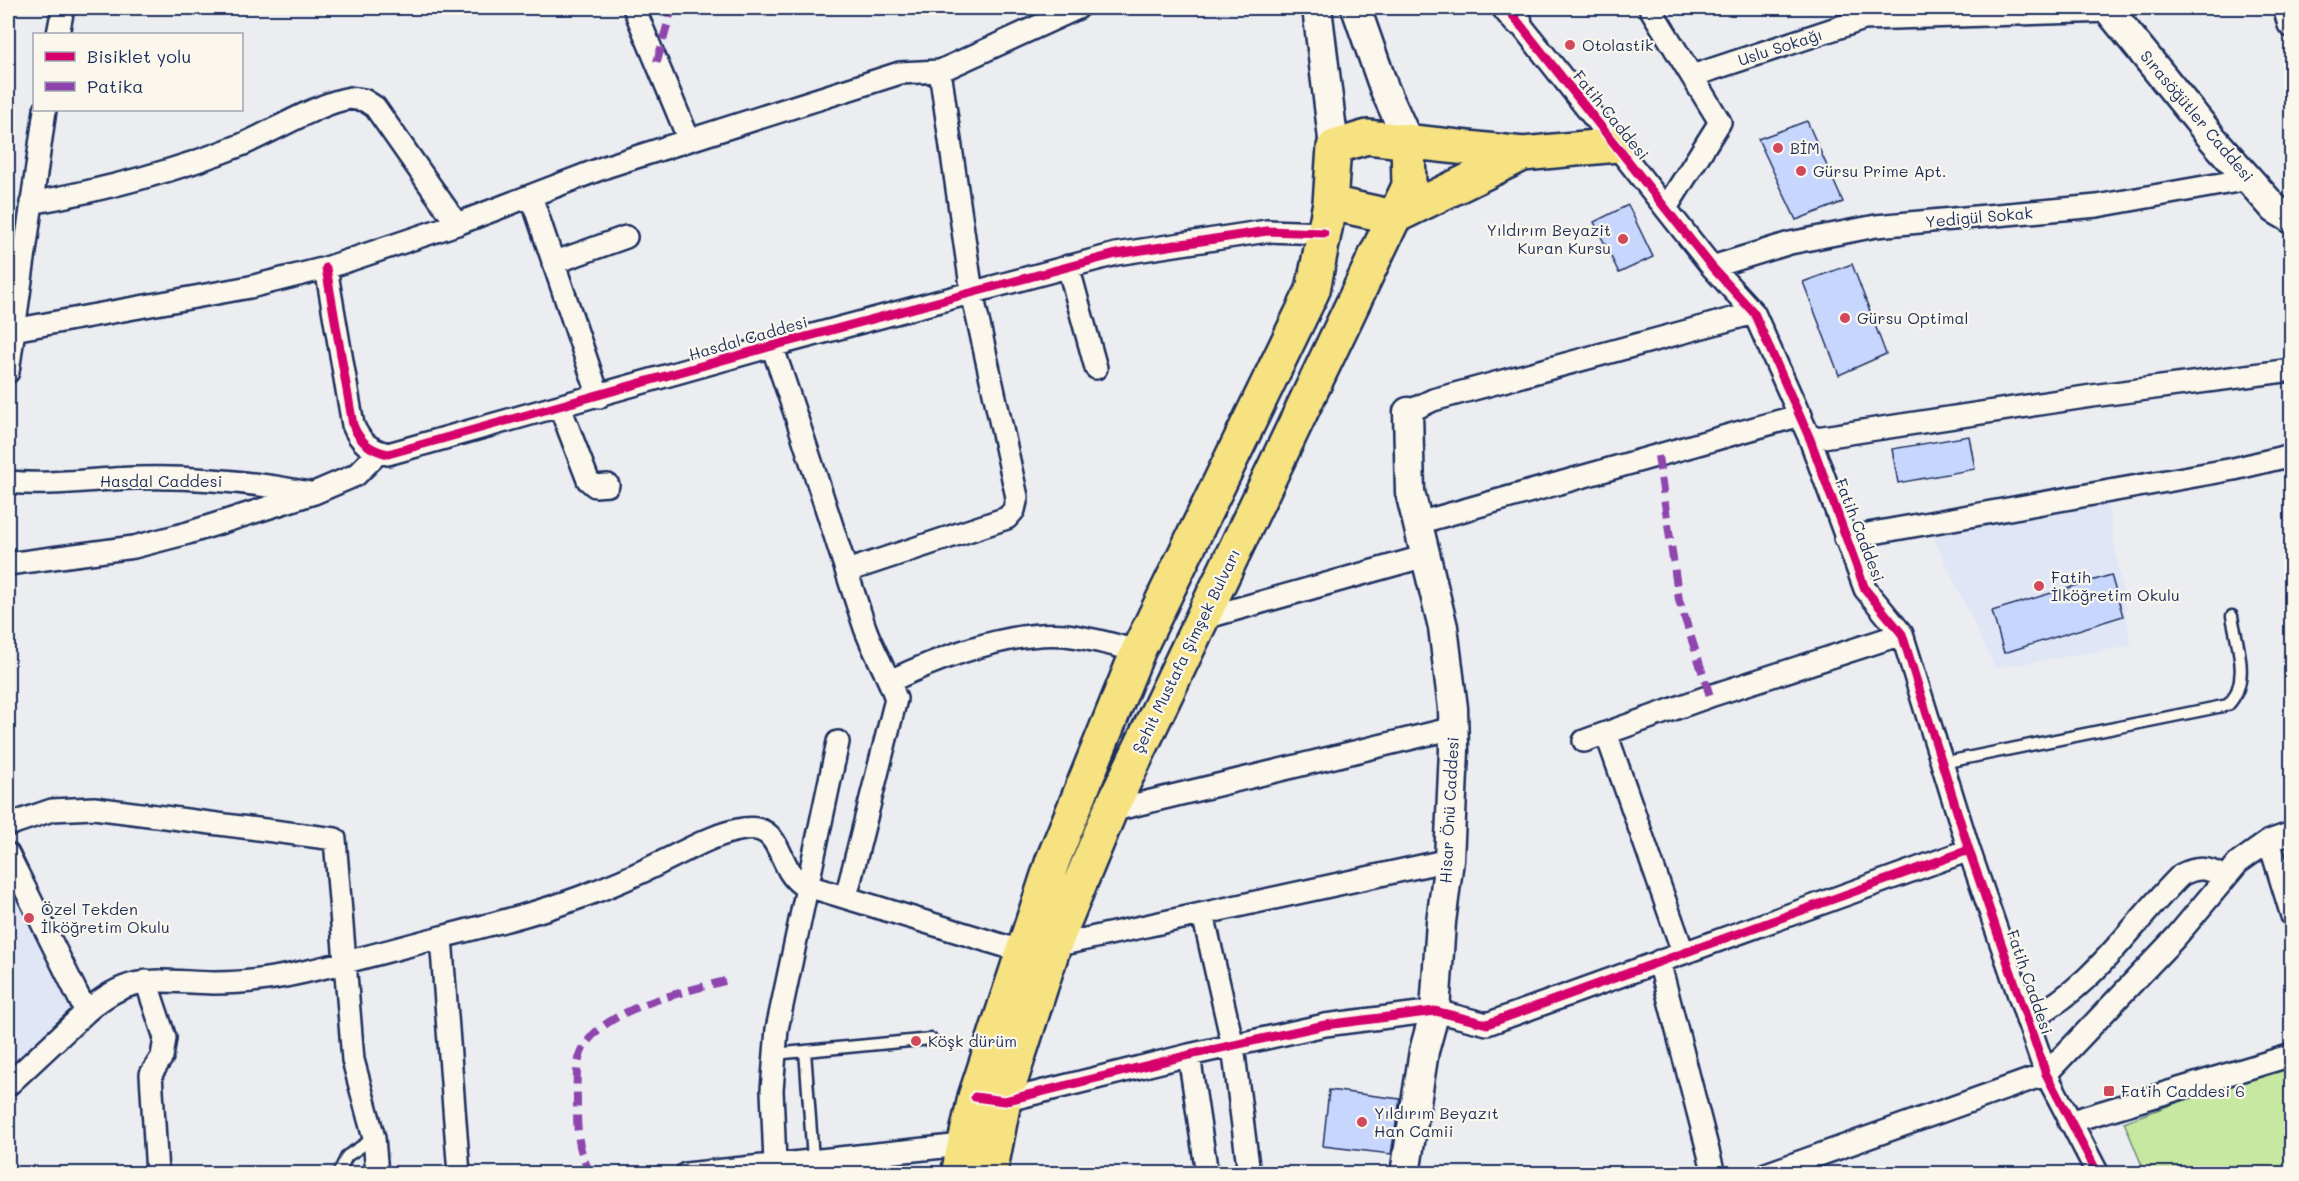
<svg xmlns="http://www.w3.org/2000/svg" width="2299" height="1181" viewBox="0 0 2299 1181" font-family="Mali,sans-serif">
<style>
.built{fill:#e0e6f5}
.green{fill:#c6e8a1;stroke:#708c80;stroke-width:1.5}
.building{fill:#c7d6fd;stroke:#1b2f5e;stroke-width:1.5}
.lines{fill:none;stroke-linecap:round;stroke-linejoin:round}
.lane-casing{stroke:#1b2f5e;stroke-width:15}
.street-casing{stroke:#1b2f5e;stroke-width:26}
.secondary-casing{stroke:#1b2f5e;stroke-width:33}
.primary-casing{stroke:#1b2f5e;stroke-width:38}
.lane{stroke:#fbf7ec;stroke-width:10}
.street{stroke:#fbf7ec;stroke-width:21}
.secondary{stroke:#fbf7ec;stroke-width:28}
.primary{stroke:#f7e281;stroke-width:33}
.quiet{stroke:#8e44ad;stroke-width:8;stroke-dasharray:15 8;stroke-linecap:butt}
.cycleway-casing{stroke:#fbf7ec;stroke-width:13}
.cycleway{stroke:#d6006c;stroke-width:9}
.poi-dot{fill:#d1495b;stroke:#fbf7ec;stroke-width:2}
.labels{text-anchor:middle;stroke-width:4.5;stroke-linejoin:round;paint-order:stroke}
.poi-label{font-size:16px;fill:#1b2f5e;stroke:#fbf7ec;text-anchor:start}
.street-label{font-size:16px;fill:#1b2f5e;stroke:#fbf7ec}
</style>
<rect width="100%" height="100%" fill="#ebedf1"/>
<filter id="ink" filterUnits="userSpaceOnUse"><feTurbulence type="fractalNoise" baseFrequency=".0167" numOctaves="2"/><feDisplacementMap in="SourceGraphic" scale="12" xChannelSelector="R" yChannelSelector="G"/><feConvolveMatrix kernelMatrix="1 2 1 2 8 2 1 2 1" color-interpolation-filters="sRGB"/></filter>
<g filter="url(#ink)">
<path class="built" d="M2107,497L2131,646L1995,668L1928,526Z
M12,834L90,1000L8,1069V836Z"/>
<path class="green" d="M2291,1061L2292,1172L2145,1173L2124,1122Z"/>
<path class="building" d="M1807,121L1843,202L1796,220L1758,139Z
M1628,205L1653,257L1619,273L1594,222Z
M1852,264L1886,354L1839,375L1803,282Z
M1969,436L1975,469L1898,483L1892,449Z
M2111,575L2123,616L2004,653L1992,611Z
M1329,1090L1400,1099L1391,1154L1323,1146Z"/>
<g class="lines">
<g class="lane-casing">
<path id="lane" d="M1942,763L2228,705C2251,681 2237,645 2232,616
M805,1051L813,1159
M774,1054L931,1039
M338,1174L347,1156L374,1138"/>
</g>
<g class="street-casing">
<path id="street" d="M634,8L689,140
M1650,8L1720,122L1666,208
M1517,20L1712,267L1754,313L1810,439L1865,589L1902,634L1969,850L2046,1074L2098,1174
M58,34L63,8
M1692,76L1864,19L2110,11L2119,8
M531,196L599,397
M31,203C103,190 173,172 241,145C272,132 319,103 350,98L364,100L375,107L457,224
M553,263L626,237
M1068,266L1096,368
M1712,267L1790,243L1876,226L2097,206L2249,179
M326,268L353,425C360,442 370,450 388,454L772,346L1116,254L1267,231L1324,233
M13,330L250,287L326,268L457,224L608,166L900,73L940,71
M772,346C805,439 834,534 865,628C874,653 888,674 896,699L846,897
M8,372L45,110
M560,407L588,480L595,486L608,485
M1408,412L1433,400L1754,313
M1810,439L2092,396L2292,370
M8,482C51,486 93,479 136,478C195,476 252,482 310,493
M1418,523L1801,415
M1845,538L2234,469L2292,455
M8,564L134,547L188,533L314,493L356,475L379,452
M847,571L1007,518L1014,510L1017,497L972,293L940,71L1078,8
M1201,619L1426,556
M890,681C941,657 1009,631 1066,635C1090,638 1114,645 1138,651
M1606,733L1683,952
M1584,741L1710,696L1902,634
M1110,811L1454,728
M8,825L52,810L94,808L335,839L353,1060L374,1138L377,1174
M2269,841L2292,916
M8,854L86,1012L8,1085
M1203,914L1233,1046L1249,1174
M441,937L459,1174
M1054,946L1449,860
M1659,961L1714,1174
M146,981L165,1038L162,1057L151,1074L157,1174
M86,1012C132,971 159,982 214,983C244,983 274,979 304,972C350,962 395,949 441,937C488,925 535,914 581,897C608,887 634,876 660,863C686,851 715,833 744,829C783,823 777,868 801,884L1021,951
M2027,1020C2093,989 2131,924 2181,875C2197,866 2210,867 2225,878
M1189,1055L1207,1174
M996,1100L1004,1101L1189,1055L1325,1025L1435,1011L1487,1024L1969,850
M2069,1122L2292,1055
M775,1163L772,1090L777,1029L838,742
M686,1174L962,1145
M1766,1174L2046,1074L2176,937L2238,863L2269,841L2292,833"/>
</g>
<g class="secondary-casing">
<path id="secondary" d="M1317,8L1334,147
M1356,8L1384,88L1408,141
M1507,8L1517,20
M2107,8L2213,139L2275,209L2292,219
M2288,8L2292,23
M1405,1174L1424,1051L1435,1011L1441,922L1449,860L1454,750L1453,708L1443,627L1410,492L1408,412"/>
</g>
<g class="primary-casing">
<path id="primary" d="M1330,203L1394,217L1523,154
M958,1174L975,1097L1053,860L1138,651L1313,290L1330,203L1334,147L1367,137L1523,154L1617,145
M990,1174L1004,1101L1054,946L1110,811L1409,186L1408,141"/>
</g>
<use href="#lane" class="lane"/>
<use href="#street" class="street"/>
<use href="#secondary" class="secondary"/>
<use href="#primary" class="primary"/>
<path class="quiet" d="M657,62L672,8
M1658,456L1679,600L1710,696
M591,1174C577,1150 577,1129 577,1103C577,1087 575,1068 581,1053C598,1009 684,992 725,981"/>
<g class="cycleway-casing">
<path id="cycleway" d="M1507,8L1712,267L1754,313L1810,439L1865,589L1902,634L1969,850L2046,1074L2098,1174
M326,268L353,425C360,442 370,450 388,454L772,346L1116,254L1267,231L1324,233
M975,1097L1004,1101L1189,1055L1325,1025L1435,1011L1487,1024L1969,850"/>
</g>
<use href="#cycleway" class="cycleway"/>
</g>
</g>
<g class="poi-dot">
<circle cx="1570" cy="45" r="6"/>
<circle cx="1778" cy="148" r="6"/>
<circle cx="1801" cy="171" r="6"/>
<circle cx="1623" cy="239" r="6"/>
<circle cx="1845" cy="318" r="6"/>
<circle cx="2039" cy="586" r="6"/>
<circle cx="29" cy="918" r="6"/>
<circle cx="916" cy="1041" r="6"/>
<rect x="2103" y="1085" width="12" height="12" rx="3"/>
<circle cx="1362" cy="1122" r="6"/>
</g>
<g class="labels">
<g class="poi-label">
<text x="1582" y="51">Otolastik</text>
<text x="1790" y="154">BİM</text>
<text x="1813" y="177">Gürsu Prime Apt.</text>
<text x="1611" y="236" text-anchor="end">Yıldırım Beyazit<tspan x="1611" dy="18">Kuran Kursu</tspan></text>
<text x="1857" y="324">Gürsu Optimal</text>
<text x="2051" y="583">Fatih<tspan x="2051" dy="18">İlköğretim Okulu</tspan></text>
<text x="41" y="915">Özel Tekden<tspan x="41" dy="18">İlköğretim Okulu</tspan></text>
<text x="928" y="1047">Köşk dürüm</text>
<text x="2121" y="1097">Fatih Caddesi 6</text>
<text x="1374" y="1119">Yıldırım Beyazıt<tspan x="1374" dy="18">Han Camii</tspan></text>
</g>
<g class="street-label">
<text transform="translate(1780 47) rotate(-18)" y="6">Uslu Sokağı</text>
<text transform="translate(1611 115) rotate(51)" y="6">Fatih Caddesi</text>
<text transform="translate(2197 116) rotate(50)" y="6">Sırasöğütler Caddesi</text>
<text transform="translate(1979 217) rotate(-5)" y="6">Yedigül Sokak</text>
<text transform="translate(748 338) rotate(-16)" y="6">Hasdal Caddesi</text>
<text x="161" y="487">Hasdal Caddesi</text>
<text transform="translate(1860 530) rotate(69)" y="6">Fatih Caddesi</text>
<text transform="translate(1186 651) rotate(-64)" y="6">Şehit Mustafa Şimşek Bulvarı</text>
<text transform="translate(1449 810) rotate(-87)" y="6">Hisar Önü Caddesi</text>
<text transform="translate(2030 982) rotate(71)" y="6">Fatih Caddesi</text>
</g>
</g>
<rect width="2299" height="1181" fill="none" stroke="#fbf7ec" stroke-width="30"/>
<rect x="15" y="15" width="2269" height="1151" fill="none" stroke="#1b2f5e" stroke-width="2" filter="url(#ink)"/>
<rect x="33" y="33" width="210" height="78" fill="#fbf7ec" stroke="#a1a7b3" stroke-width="1.5"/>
<rect x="45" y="52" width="30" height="9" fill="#d6006c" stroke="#a1a7b3" stroke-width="1.5"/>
<text x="87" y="63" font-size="18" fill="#1b2f5e">Bisiklet yolu</text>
<rect x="45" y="82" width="30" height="9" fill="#8e44ad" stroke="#a1a7b3" stroke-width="1.5"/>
<text x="87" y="93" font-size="18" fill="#1b2f5e">Patika</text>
</svg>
